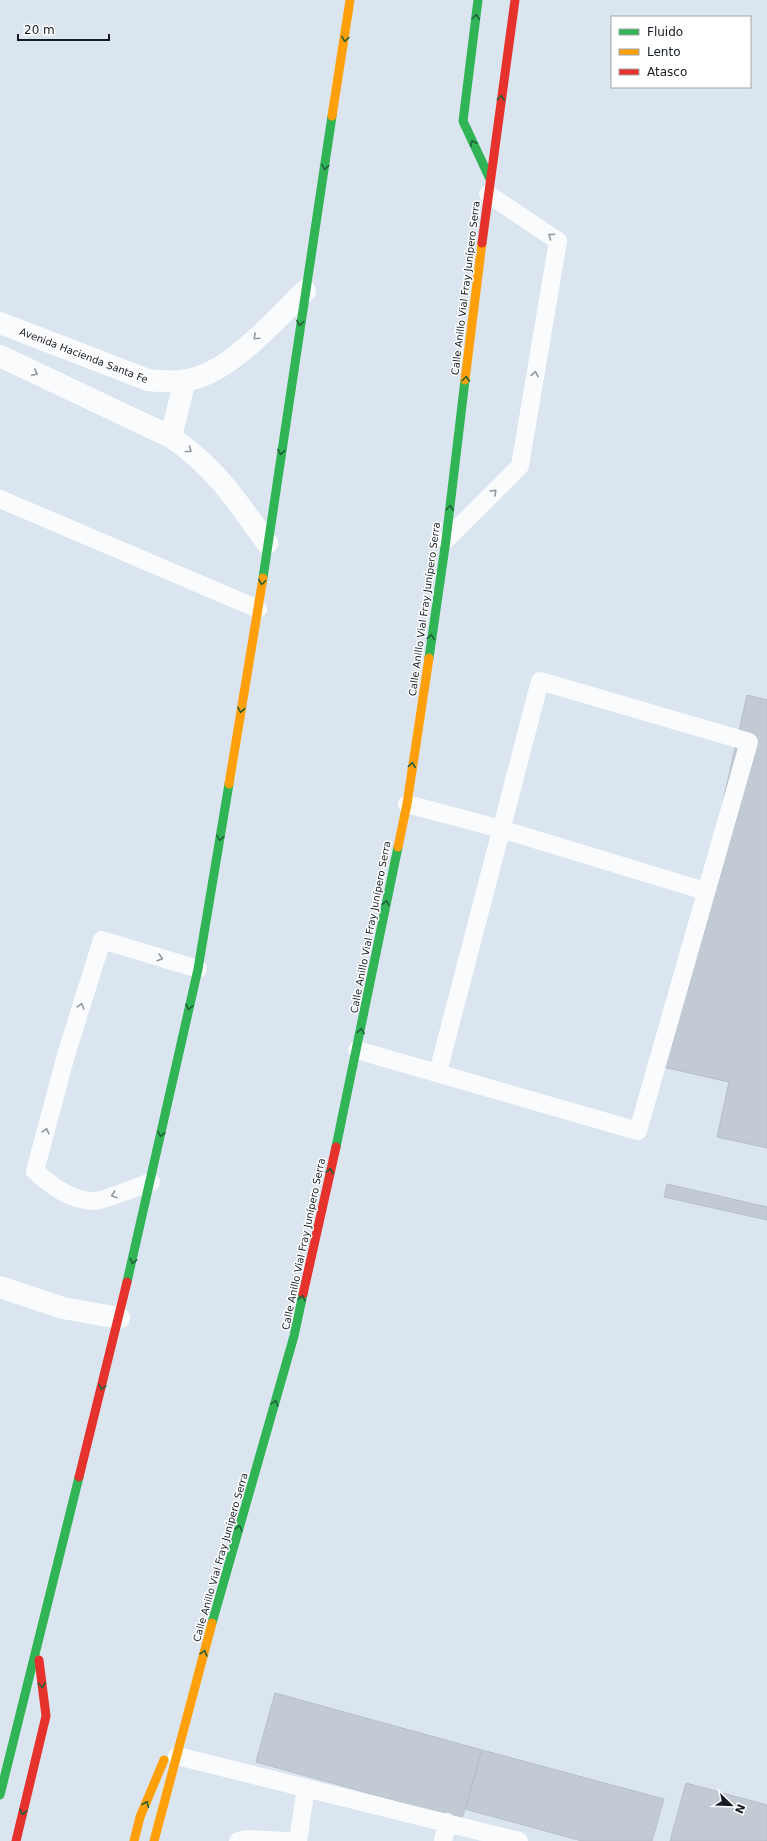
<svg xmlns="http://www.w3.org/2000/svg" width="767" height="1841" viewBox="0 0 767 1841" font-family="'DejaVu Sans',sans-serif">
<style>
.building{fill:#c2cbd4;stroke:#b6bfc8}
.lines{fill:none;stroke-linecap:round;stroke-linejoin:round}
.lane{stroke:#f9fbfd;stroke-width:18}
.street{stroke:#f9fbfd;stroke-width:22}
.fast{stroke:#30b455;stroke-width:9}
.slow{stroke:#ff9f0a;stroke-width:9}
.jam{stroke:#e5322d;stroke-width:9}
.oneway{stroke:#21603a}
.oneway2{stroke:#92979b}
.labels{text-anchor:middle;stroke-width:3;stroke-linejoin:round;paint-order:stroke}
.street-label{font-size:10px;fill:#151c23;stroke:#fff}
</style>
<rect width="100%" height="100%" fill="#dae5f0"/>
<path class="building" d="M747,695L767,700V1148L717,1137L729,1082L663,1067Z
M667,1184L767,1207V1220L664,1197Z
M275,1693L482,1750L462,1819L256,1762Z
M482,1750L664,1799L652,1841H582L465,1809Z
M686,1783L767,1805V1841H670Z"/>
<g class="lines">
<path class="lane" d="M0,499L258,609
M446,540L520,466L558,241L488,194
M407,804L501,829L705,891
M357,1050L638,1131L749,742L540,681L438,1072
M151,1182C139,1186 106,1200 95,1201C71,1201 51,1186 35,1171L66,1055L102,940L198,969
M177,1756L519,1841
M238,1841L247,1839L287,1841
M298,1841L306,1788
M443,1841L447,1822"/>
<path class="street" d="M0,323L148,380C165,382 183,383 199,377C237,364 276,319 305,291
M0,356L171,437C215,467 237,501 267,543
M171,437L185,380
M0,1287L63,1308L119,1318"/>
<path class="fast" d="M478,0L463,121L490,179
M263,578L332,116
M429,658L446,540L465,380
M336,1147L398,847
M127,1282L198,969L229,784
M212,1623L294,1336L303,1294
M0,1795L79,1477"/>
<path class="slow" d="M332,116L350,0
M465,380L482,243
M229,784L263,578
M398,847L407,804L429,658
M134,1841L140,1817L164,1760
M154,1841L212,1623"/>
<path class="jam" d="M482,243L515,0
M303,1294L336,1147
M79,1477L127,1282
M16,1841L46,1716L39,1660"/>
</g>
<defs><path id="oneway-chevron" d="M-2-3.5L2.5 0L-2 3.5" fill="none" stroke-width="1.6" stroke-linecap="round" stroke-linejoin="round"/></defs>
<g class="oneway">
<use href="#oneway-chevron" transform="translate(476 17) rotate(-83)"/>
<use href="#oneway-chevron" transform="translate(345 39) rotate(99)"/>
<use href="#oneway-chevron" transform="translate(501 98) rotate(-82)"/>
<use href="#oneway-chevron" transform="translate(473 143) rotate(-116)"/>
<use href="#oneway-chevron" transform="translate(325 167) rotate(99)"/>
<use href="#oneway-chevron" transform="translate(300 323) rotate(99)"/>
<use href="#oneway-chevron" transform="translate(466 379) rotate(-83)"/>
<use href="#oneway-chevron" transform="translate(281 452) rotate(99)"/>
<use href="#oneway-chevron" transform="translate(450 508) rotate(-83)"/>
<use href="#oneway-chevron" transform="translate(262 582) rotate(98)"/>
<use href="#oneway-chevron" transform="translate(431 637) rotate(-82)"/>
<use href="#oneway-chevron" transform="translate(241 710) rotate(100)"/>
<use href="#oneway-chevron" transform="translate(412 765) rotate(-82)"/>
<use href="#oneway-chevron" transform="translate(220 838) rotate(100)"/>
<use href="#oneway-chevron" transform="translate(386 903) rotate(-79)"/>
<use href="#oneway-chevron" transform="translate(189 1007) rotate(102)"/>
<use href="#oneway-chevron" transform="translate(361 1031) rotate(-79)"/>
<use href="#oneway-chevron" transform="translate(161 1134) rotate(102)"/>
<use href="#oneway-chevron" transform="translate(330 1171) rotate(-78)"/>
<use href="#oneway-chevron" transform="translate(133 1261) rotate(103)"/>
<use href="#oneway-chevron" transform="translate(302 1298) rotate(-78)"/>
<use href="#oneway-chevron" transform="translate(102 1387) rotate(104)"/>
<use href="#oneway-chevron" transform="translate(275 1403) rotate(-74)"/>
<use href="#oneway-chevron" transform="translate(239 1528) rotate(-74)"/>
<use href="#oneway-chevron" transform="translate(204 1653) rotate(-74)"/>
<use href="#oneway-chevron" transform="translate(42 1685) rotate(83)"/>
<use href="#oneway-chevron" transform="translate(146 1804) rotate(-67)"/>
<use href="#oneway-chevron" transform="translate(23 1812) rotate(103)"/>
</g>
<g class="oneway2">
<use href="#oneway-chevron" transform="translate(551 236) rotate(-146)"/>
<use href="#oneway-chevron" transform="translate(256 337) rotate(137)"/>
<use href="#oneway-chevron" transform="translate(35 373) rotate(25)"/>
<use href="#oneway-chevron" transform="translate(535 374) rotate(-80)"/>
<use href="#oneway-chevron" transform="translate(189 450) rotate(38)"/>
<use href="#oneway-chevron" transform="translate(494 492) rotate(-45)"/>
<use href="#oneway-chevron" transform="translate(160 958) rotate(17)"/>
<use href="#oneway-chevron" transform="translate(81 1006) rotate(-73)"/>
<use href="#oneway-chevron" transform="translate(46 1131) rotate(-75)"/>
<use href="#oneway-chevron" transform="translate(114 1195) rotate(162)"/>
</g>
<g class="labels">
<g class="street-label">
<text transform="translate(465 288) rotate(-83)" y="4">Calle Anillo Vial Fray Junípero Serra</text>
<text transform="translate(84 355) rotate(21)" y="4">Avenida Hacienda Santa Fe</text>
<text transform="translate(424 609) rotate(-82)" y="4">Calle Anillo Vial Fray Junípero Serra</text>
<text transform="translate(370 927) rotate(-79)" y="4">Calle Anillo Vial Fray Junípero Serra</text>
<text transform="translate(303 1244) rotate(-78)" y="4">Calle Anillo Vial Fray Junípero Serra</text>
<text transform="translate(220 1557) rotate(-74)" y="4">Calle Anillo Vial Fray Junípero Serra</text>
</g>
</g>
<rect x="611" y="16" width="140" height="72" fill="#ffffff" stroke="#a1a4a7"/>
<rect x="619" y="29" width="20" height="6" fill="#30b455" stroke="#a1a4a7"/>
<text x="647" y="36" font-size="12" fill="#151c23">Fluido</text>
<rect x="619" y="49" width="20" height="6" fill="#ff9f0a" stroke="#a1a4a7"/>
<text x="647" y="56" font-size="12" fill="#151c23">Lento</text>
<rect x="619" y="69" width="20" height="6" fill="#e5322d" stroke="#a1a4a7"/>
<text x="647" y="76" font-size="12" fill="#151c23">Atasco</text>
<g transform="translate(731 1805) rotate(113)" stroke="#ffffff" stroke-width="3" paint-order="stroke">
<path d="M0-3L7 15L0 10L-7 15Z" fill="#151c23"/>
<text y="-6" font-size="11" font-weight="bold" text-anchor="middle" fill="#151c23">N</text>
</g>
<path d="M18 34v6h91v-6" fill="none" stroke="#151c23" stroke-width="2"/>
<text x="24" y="34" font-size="12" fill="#151c23" stroke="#ffffff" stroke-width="3" paint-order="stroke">20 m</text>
</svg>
